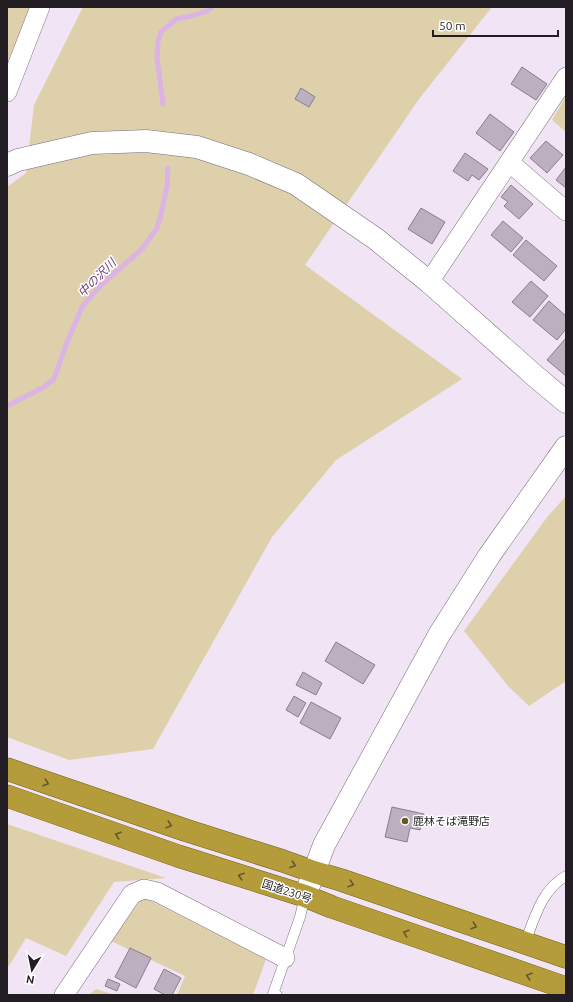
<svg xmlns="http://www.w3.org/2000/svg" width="573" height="1002" viewBox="0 0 573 1002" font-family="Ubuntu,'Noto Sans JP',sans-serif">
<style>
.green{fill:#ddd0aa}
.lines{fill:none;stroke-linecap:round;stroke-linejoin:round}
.stream{stroke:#dbb3e5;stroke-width:5}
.building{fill:#bcafbf;stroke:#8a7e8d}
.service-casing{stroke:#776b7a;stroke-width:11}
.minor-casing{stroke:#776b7a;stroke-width:20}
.tertiary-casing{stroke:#776b7a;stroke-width:23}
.trunk-casing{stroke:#755f13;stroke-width:23}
.service{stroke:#fff;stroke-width:10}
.minor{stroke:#fff;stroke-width:19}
.tertiary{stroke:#fff;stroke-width:22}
.trunk{stroke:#b49c3b;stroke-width:22}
.oneway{stroke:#64562e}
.poi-dot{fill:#685825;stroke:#fff;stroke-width:1.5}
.labels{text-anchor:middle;stroke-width:3;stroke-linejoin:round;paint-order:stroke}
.poi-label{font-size:11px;fill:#221d23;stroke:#fff;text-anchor:start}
.street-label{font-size:11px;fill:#221d23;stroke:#fff}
.water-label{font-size:12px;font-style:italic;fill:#6e3d7b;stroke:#fff}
</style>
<rect width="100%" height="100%" fill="#f1e4f5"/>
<path class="green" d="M7,7H31L7,63Z
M83,7H492L419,99L305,265L462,379L336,460L272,537L153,749L69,760L7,737V187L26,173L34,105Z
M566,96V132L552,120Z
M566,496V681L529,706L508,686L464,631L548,516Z
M7,824L166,878L114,882L66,956L26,938L9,966L7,967Z
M143,897L266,959L253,995H177L185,976L111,941Z
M96,989L115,995H89Z"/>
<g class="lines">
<path class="stream" d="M163,104L157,58L158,41L161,32L176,19L191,16L207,11L212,7
M7,406L44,387L54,379L66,345L82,307L100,286L142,249L157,228L161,215L167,186L168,168"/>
</g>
<path class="building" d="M522,67L547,84L536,100L511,84Z
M301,88L315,97L309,107L295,99Z
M490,114L514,132L500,151L476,133Z
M546,141L563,155L547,173L530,158Z
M465,153L488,169L479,180L472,175L468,181L453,171Z
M566,167V188L556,180Z
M511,185L533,204L519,219L504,206L508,202L501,197Z
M421,208L445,222L432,244L408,229Z
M503,221L523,238L511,252L491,235Z
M526,240L557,266L544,281L513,255Z
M531,281L548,296L530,317L512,302Z
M549,301L566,316V329L557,340L533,320Z
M566,338V376L547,360Z
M336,642L375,665L363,684L325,661Z
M303,672L322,683L316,695L296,685Z
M294,696L306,703L298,717L286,710Z
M311,702L341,718L330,739L300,723Z
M392,807L424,814L420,830L410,828L407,842L385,837Z
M130,948L151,958L136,988L115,977Z
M164,969L181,978L172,995H165L154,989Z
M108,979L120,984L117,991L105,986Z"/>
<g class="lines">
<g class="service-casing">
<path id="service" d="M525,943C534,919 542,889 566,876
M277,995L273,994L300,917L305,896"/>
</g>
<g class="minor-casing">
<path id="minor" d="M7,92L40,7
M509,162L566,211
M429,282L566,77
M64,995L132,894L144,889L157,892L285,958"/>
</g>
<g class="tertiary-casing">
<path id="tertiary" d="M7,165L18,160L92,143L146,141L197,147L249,164L296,184L376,239L429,282L535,376L566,402
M305,896L324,845L439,635L489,556L566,447"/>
</g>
<g class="trunk-casing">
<path id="trunk" d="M7,769L185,830L283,861L314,872L341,880L566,957
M7,796L178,856L305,896L332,907L566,988"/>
</g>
<use href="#service" class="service"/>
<use href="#minor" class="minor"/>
<use href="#tertiary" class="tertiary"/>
<use href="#trunk" class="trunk"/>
</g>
<defs><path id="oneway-chevron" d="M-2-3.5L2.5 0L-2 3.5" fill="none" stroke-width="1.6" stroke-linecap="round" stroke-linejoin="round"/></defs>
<g class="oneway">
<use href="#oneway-chevron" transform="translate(46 783) rotate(19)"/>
<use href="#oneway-chevron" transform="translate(169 825) rotate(19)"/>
<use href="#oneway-chevron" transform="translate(118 835) rotate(-161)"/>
<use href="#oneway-chevron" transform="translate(293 865) rotate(20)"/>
<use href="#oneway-chevron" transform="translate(241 876) rotate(-162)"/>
<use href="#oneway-chevron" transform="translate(351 884) rotate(19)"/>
<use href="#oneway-chevron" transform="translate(474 926) rotate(19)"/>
<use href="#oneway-chevron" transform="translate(406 933) rotate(-161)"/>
<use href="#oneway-chevron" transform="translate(529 976) rotate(-161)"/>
</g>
<circle class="poi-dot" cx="405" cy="821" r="4"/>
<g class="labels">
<g class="poi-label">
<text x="413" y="825">鹿林そば滝野店</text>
</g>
<g class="street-label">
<text transform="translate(287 891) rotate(18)" y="4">国道230号</text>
</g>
<g class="water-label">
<text transform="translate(97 278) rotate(-45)" y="4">中の沢川</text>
</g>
</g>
<rect width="573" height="1002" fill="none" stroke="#221d23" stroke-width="16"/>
<g transform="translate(32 970) rotate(190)" stroke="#ffffff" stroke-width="3" paint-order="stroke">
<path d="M0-3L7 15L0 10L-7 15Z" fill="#221d23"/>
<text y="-6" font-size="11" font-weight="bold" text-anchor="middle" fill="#221d23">N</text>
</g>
<path d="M433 30v6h125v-6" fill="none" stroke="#221d23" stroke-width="2"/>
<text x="439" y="30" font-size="12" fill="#221d23" stroke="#ffffff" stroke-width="3" paint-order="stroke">50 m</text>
</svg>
